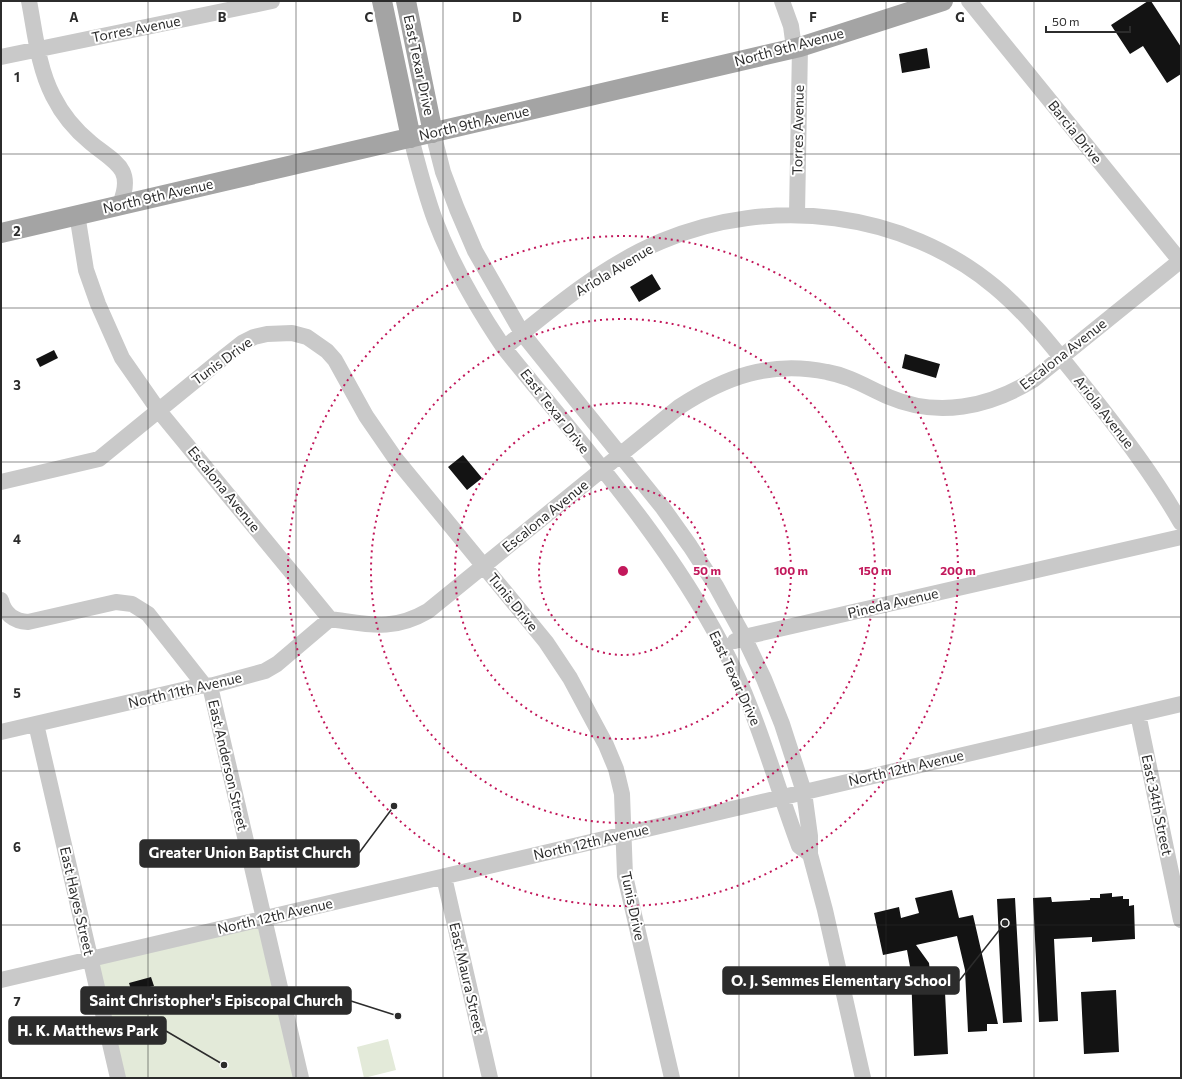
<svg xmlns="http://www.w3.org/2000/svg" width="1182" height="1079" viewBox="0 0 1182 1079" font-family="Commissioner,sans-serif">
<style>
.green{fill:#e3ead9}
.building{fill:#131313}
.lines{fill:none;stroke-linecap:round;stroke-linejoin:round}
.minor{stroke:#c9c9c9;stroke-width:16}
.major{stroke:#a4a4a4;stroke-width:20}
.grid{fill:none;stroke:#2c2c2c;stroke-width:1;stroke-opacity:0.55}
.ring{fill:none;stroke:#c2185b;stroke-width:2;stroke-dasharray:2 4}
.labels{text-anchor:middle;stroke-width:4;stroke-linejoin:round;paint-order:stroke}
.street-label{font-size:14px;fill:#2c2c2c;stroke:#fff}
.grid-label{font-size:13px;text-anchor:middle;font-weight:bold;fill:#2c2c2c;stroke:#fff;stroke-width:4;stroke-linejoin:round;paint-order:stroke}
.centre{fill:#c2185b;stroke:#fff;stroke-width:2}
.ring-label{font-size:12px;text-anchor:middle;font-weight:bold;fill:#c2185b;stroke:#fff;stroke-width:4;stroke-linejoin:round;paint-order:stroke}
.leader{fill:none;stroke:#2c2c2c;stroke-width:1.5}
.callout-dot{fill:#2c2c2c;stroke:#fff;stroke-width:1.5}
.callout{fill:#2c2c2c;stroke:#2c2c2c;stroke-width:1.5}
.callout-label{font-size:15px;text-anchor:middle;font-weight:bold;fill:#fff}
</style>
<rect width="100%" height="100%" fill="#fff"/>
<path class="green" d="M264,919L301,1078H118L90,959Z
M388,1039L396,1070L364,1078L357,1047Z"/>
<path class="building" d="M1148,1H1151L1181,47V74L1167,83L1143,46L1130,54L1111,25Z
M927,48L930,68L902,73L899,54Z
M652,274L661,289L639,302L630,287Z
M54,350L58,358L40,367L36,359Z
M905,354L940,364L936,378L902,368Z
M463,455L482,478L467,490L448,467Z
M952,890L959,918L973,915L998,1024H987V1031L968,1032L965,970L957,936L916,945L929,963L930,971H944L948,1054L914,1056L911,972L907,950L883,955L874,913L899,907L901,918L919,913L915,898Z
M1112,893V897L1123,896V899H1129V906L1134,905L1135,939L1092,942V937L1054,939L1058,1021L1039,1022L1033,898L1051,897L1052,902L1090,900V898H1100V894Z
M1015,898L1022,1022L1003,1023L997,899Z
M151,977L154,986L141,989L142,993L133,996L129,983Z
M1116,990L1119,1052L1084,1054L1081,992Z"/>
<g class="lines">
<path class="minor" d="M29,1C35,32 38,67 53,96C62,114 75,130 91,143C114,162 135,168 120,204
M782,1L791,26L794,48
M969,1L1181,262
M1,57L272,1
M433,133L443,172L457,209L475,251L522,333L663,508L690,546L716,586L744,637L764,679L782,724L804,792L810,836V854L825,910L863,1078
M411,138C418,165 425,193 435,220C452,265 477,308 504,348C581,444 665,536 722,645C756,709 774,779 799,846L810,854
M77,214L86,270L98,304L122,358L159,411L330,619C368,624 392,632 428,611L679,407C725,377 771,360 827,372C850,376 868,388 889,397C938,418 989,407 1033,380L1180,261
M797,214L800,47
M504,348C553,308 604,265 662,241C771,195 904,211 995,287C1031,317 1059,355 1088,391C1122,434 1154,476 1181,523
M1,482L99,459L218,362L242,343L254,337L267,334L292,333L307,337L327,351L335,360L366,416L395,458L546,642L570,678L606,745L616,769L622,794L625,876L672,1078
M1,600C4,613 13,621 28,622L116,602L132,604L148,614L204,685
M735,641L744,637L1181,537
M210,686L301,1078
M1138,714L1181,920
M36,724L118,1078
M1,732L204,685L210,686L265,671L277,664L330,619
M444,877L490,1078
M1,980L1181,704"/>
<path class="major" d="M382,1L411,138
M406,1L433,133
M1,233L800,47L943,1"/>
</g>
<path class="grid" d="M148,1V1078M296,1V1078M443,1V1078M591,1V1078M739,1V1078M886,1V1078M1034,1V1078M1,154H1181M1,308H1181M1,462H1181M1,617H1181M1,771H1181M1,925H1181"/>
<g class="ring">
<circle cx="623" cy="571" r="84"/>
<circle cx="623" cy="571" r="168"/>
<circle cx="623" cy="571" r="252"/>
<circle cx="623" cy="571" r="335"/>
</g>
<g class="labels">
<g class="street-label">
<text transform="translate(136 29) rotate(-11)" y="5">Torres Avenue</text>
<text transform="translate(789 47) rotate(-15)" y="5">North 9th Avenue</text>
<text transform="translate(419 65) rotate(78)" y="5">East Texar Drive</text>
<text transform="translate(474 123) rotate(-13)" y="5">North 9th Avenue</text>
<text transform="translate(798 130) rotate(-89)" y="5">Torres Avenue</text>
<text transform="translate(1075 132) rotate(51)" y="5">Barcia Drive</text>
<text transform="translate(158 196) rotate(-13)" y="5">North 9th Avenue</text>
<text transform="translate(614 270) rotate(-31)" y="5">Ariola Avenue</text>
<text transform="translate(1063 354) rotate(-38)" y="5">Escalona Avenue</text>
<text transform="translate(222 361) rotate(-36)" y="5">Tunis Drive</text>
<text transform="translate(555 411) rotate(52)" y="5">East Texar Drive</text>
<text transform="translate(1104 412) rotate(52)" y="5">Ariola Avenue</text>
<text transform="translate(224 489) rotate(51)" y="5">Escalona Avenue</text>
<text transform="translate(545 516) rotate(-39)" y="5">Escalona Avenue</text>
<text transform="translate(513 602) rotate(51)" y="5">Tunis Drive</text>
<text transform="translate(893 603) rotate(-13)" y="5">Pineda Avenue</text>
<text transform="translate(735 678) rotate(65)" y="5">East Texar Drive</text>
<text transform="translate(185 690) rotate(-13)" y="5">North 11th Avenue</text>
<text transform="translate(228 765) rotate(77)" y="5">East Anderson Street</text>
<text transform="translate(906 768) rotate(-13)" y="5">North 12th Avenue</text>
<text transform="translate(1157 805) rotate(78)" y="5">East 34th Street</text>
<text transform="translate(591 842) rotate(-13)" y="5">North 12th Avenue</text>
<text transform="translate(77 901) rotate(77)" y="5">East Hayes Street</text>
<text transform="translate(633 906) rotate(78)" y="5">Tunis Drive</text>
<text transform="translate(275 916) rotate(-13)" y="5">North 12th Avenue</text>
<text transform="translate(467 978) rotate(77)" y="5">East Maura Street</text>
</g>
</g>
<g class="grid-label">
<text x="74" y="22">A</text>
<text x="222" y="22">B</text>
<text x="369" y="22">C</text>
<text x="517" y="22">D</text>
<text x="665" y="22">E</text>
<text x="813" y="22">F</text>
<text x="960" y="22">G</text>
<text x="17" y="82">1</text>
<text x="17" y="236">2</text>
<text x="17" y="390">3</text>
<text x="17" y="544">4</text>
<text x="17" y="698">5</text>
<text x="17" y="852">6</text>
<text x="17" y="1006">7</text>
</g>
<circle cx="623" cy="571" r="6" class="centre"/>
<g class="ring-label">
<text x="707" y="575">50 m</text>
<text x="791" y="575">100 m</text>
<text x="875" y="575">150 m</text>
<text x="958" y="575">200 m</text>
</g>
<path class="leader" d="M394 806L359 853M1005 923L959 981M398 1016L351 1001M224 1065L166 1031"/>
<g class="callout-dot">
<circle cx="394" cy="806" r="4"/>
<circle cx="1005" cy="923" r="4"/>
<circle cx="398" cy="1016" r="4"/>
<circle cx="224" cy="1065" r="4"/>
</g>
<g class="callout">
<rect x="140" y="840" width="219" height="27" rx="4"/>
<rect x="723" y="967" width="236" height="27" rx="4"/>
<rect x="81" y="987" width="270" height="27" rx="4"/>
<rect x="9" y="1017" width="157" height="27" rx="4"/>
</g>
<g class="callout-label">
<text x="250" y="858">Greater Union Baptist Church</text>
<text x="841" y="986">O. J. Semmes Elementary School</text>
<text x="216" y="1006">Saint Christopher's Episcopal Church</text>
<text x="88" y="1036">H. K. Matthews Park</text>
</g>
<rect width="1182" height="1079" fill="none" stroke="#2c2c2c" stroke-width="4"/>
<path d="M1046 26v6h84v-6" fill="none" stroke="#2c2c2c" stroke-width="2"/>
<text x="1052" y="26" font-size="12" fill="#2c2c2c" stroke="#ffffff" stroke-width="3" paint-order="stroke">50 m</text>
</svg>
